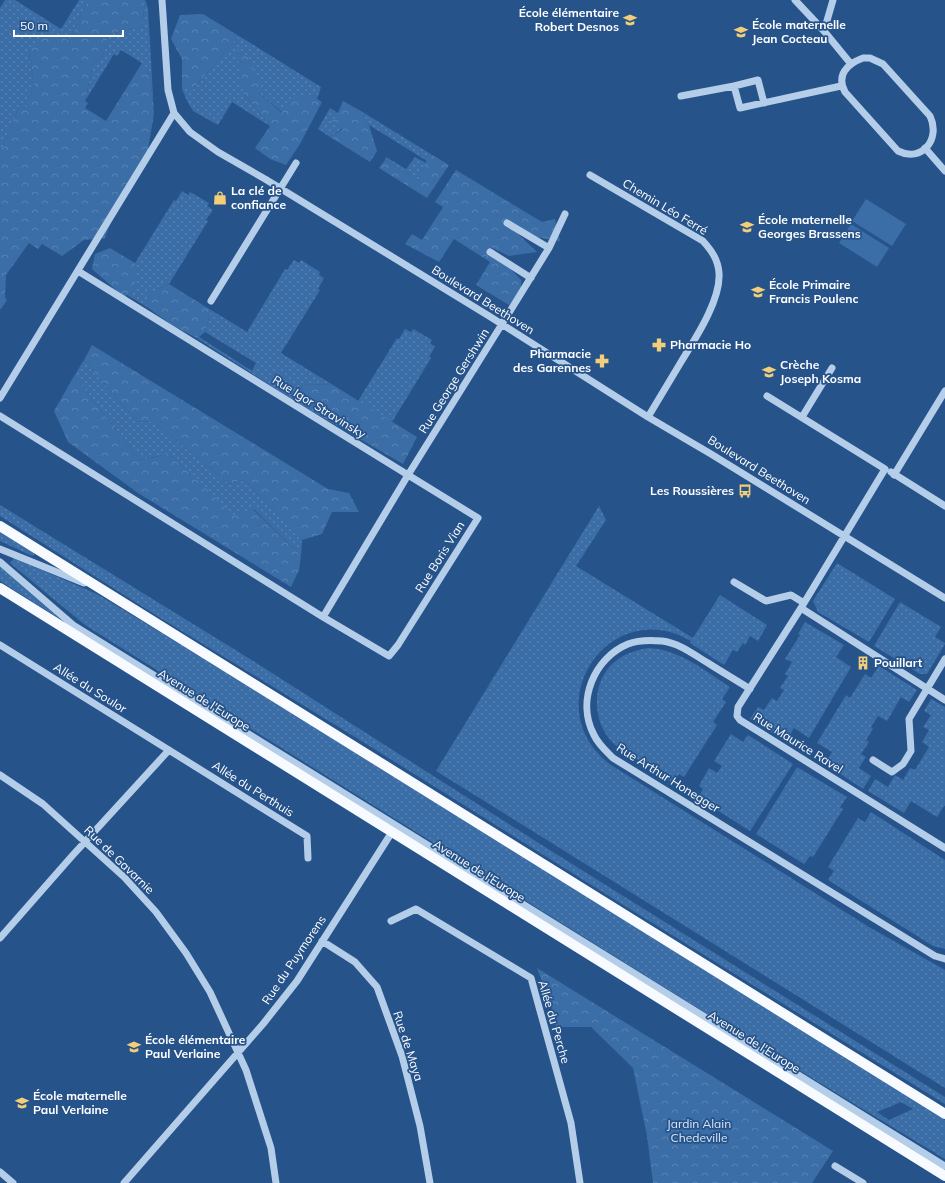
<svg xmlns="http://www.w3.org/2000/svg" width="945" height="1183" viewBox="0 0 945 1183" font-family="Mulish,sans-serif">
<style>
.grass{fill:url(#grass-dots);fill-rule:evenodd}
.forest{fill:url(#forest-crowns)}
.pitch{fill:#3b6da6}
.lines{fill:none;stroke-linecap:round;stroke-linejoin:round}
.minor{stroke:#b4cde9;stroke-width:7}
.major{stroke:#f7fafe;stroke-width:10}
.labels{text-anchor:middle;stroke-width:3.5;stroke-linejoin:round;paint-order:stroke}
.poi-label{font-size:12px;font-weight:bold;fill:#fff;stroke:#26538a;text-anchor:start}
.street-label{font-size:12px;fill:#fff;stroke:#26538a}
.park-label{font-size:12px;fill:#d8e6f7;stroke:#26538a}
</style>
<defs>
<pattern id="grass-dots" width="8" height="8" patternUnits="userSpaceOnUse"><rect width="8" height="8" fill="#3b6da6"/><path d="M2 2h.1M6 6h.1" fill="none" stroke="#5883b3" stroke-width="1.8" stroke-linecap="round"/></pattern>
<pattern id="forest-crowns" width="20" height="18" patternUnits="userSpaceOnUse"><rect width="20" height="18" fill="#3b6da6"/><path d="M2 6a3 3 0 1 1 6 0M12 15a3 3 0 1 1 6 0" fill="none" stroke="#5883b3"/></pattern>
</defs>
<rect width="100%" height="100%" fill="#26538a"/>
<path class="grass" d="M5,0H15L61,29L79,0H89L85,6L69,41L29,52L34,87L25,103L29,109L20,104L0,154V8Z
M145,0L148,8L154,114L150,74L142,63L121,50L117,56L114,54L85,101L93,64L102,57L109,34L142,27Z
M239,36L321,87L317,99L311,95L283,113L258,92L243,93L270,126L232,102L218,125L193,111L187,101L182,89H193Z
M330,108L338,113L343,128L330,137L318,129Z
M361,111L429,153L427,161L369,125Z
M386,157L406,169L415,157L426,163L419,181L385,160Z
M182,191L188,195L190,192L209,203L207,206L213,210L206,220L208,221L169,284L150,293L147,307L127,295L135,290V263L174,200L176,201Z
M294,260L299,263L301,260L320,272L319,275L324,278L318,289L320,290L281,353L333,385L303,384L298,403L195,337H199L252,371L256,363L205,332L211,310L247,332L285,269L287,270Z
M405,329L411,332L413,329L415,330L432,340L430,343L435,347L429,357L431,358L392,422L358,401L397,338L399,339Z
M84,360L137,422L153,421L229,484L244,480L302,540L301,556L254,509L235,517L169,454L140,460L74,376Z
M0,505L250,659L537,842L945,1097V1104L617,901L368,745L154,614L0,516Z
M599,506L606,520L576,566L693,638L720,595L767,625L758,641L750,636L745,645L743,643L737,652L733,650L724,665L690,643L691,641C608,593 534,708 611,765L869,927L945,970V1088L436,771Z
M0,532L34,553V555L32,556L0,541Z
M14,558L97,594L193,652L945,1120V1159L723,1024L85,625L10,563ZM901,1102L913,1109L889,1120L877,1112Z
M837,563L895,599L869,642L818,612L813,601Z
M0,566L60,619L0,581Z
M900,602L941,627L935,637L945,643V644L927,674H920L874,646Z
M805,622L844,645L836,657L851,667L809,738L794,728L786,741L750,719L758,707L764,710L772,698L777,701L784,690L780,688L788,676L785,674L792,662L785,659L800,635L798,634Z
M648,648C679,649 705,671 730,687L722,699L726,702L713,722L717,725L684,777L679,774L673,783C661,775 648,767 635,758C627,753 619,749 612,742C591,720 591,679 617,660C626,653 637,650 648,648Z
M879,666L917,690L909,702L901,697L887,721L878,716L871,727L873,729L866,740L869,742L861,754L866,757L859,768L871,776L863,789L825,764L832,752L817,743L846,695L850,698L865,674L871,678Z
M931,699L945,707V806H944L937,817L911,801L904,813L868,791L875,779L888,787L895,775L903,780L910,768L915,770L929,747L922,742L929,730L923,727L931,715L924,711Z
M731,734L743,742L748,735L793,764L750,831L698,798L703,789L699,786L709,768L717,773L722,766L714,761Z
M797,767L847,797L840,807L843,809L813,857L810,856L804,864L756,834Z
M871,812L945,860V949L933,946L828,880L834,871L828,867L858,818L865,822Z"/>
<path class="forest" d="M89,0H145L142,27L109,34L102,57L93,64L85,101L88,103L85,108L106,121L142,63L150,74L154,114L145,167L124,188L105,238L84,240L62,256L42,244L38,249L29,243L6,275L5,298L7,300L1,309H0V154L20,104L28,108L25,103L34,87L29,52L49,30L69,41L85,6Z
M203,14L239,36L193,89H182V59L171,39L180,15Z
M236,49L247,56L260,84L258,92L282,113L289,99L311,95L322,102L300,144L286,165L270,159L255,148L270,126L243,93Z
M343,101L361,111L369,125L377,151L370,162L330,137L343,129L332,122L338,113Z
M429,153L449,165L427,198L379,168L385,160L419,181Z
M456,170L542,222L555,219L560,241L518,234L537,252L509,256L490,247L521,280V288L509,305L476,285L490,262L454,239L439,262L405,244L412,234L422,240L443,207L435,202Z
M110,248L135,263V290L124,297L92,269L95,254Z
M169,284L211,310L205,332L199,337H195L173,326L147,307L150,293Z
M92,345L328,489L349,493L359,512H332L322,534L302,540L244,480L229,484L153,421L137,422L84,360Z
M74,376L140,460L169,454L235,516L253,509L301,556L299,570L291,587L138,493L68,442L54,411Z
M303,384L333,385L417,437L403,464L298,403Z
M537,968L833,1151L812,1183H653L647,1136L633,1068L591,1027H556L552,1009Z"/>
<path class="pitch" d="M866,199L906,224L892,246L852,221Z
M851,224L889,248L877,267L839,243Z"/>
<g class="lines">
<path class="minor" d="M162,0L168,90L174,113L190,132L218,152L265,179L489,316L648,417L711,454L945,598
M795,0L824,31L851,64
M824,31L833,0
M863,58H870L883,64L930,116C941,139 922,163 898,151L845,92C836,75 847,64 863,58Z
M681,96L734,86
M764,103L758,80L734,86L740,108L841,86
M925,148L945,171
M590,175L703,241C711,250 718,259 719,273C721,300 695,339 681,362C670,380 659,399 648,417
M507,223L549,248
M490,252L531,278
M211,301L296,163
M767,396L885,469L801,608L738,707L737,716L740,720L945,848
M0,398L174,113
M0,416L323,617L408,475L78,271
M802,417L832,368
M891,472L945,506
M894,475L945,391
M0,549L84,583
M0,562L73,625L945,1166
M734,582L766,601L791,595L804,603
M801,608L945,700
M323,617L389,656L398,645L478,518L408,475L502,324L549,248L565,214
M0,645L307,836L308,858
M750,689C736,680 722,672 708,663C693,654 679,643 662,641C651,640 638,640 628,644C594,658 576,701 594,735C598,744 606,751 613,758L935,956L945,959
M873,760L892,772L903,764L911,751L909,719L945,659
M0,775L43,804L124,877L156,912L186,953L210,992L246,1070L271,1148L276,1183
M391,921L416,909L531,978L571,1123L580,1183
M0,938L72,856L169,750
M322,941L355,962L377,987L402,1056L420,1126L430,1183
M835,1166L863,1183
M0,1172L13,1183
M124,1183L263,1024L297,981L392,832"/>
<path class="major" d="M0,526L945,1114
M0,588L945,1176"/>
</g>
<defs>
<g id="school-bare" transform="scale(1.08)"><path d="M0-5L7-2L0 1L-7-2ZM-4 1L0 2.5L4 1V4Q0 6-4 4Z" fill="#f2ce79" stroke="#26538a" stroke-width="2.5" paint-order="stroke"/></g>
<g id="shop-bare" transform="scale(1.08)"><path d="M-5-2.5h2.3a2.7 3.5 0 0 1 5.4 0H5L5.5 6h-11ZM-1.5-2.5h3a1.5 2.3 0 0 0-3 0Z" fill="#f2ce79" stroke="#26538a" stroke-width="2.5" paint-order="stroke"/></g>
<g id="pharmacy-bare" transform="scale(1.08)"><path d="M-2-6h4v4h4v4h-4v4h-4v-4h-4v-4h4Z" fill="#f2ce79" stroke="#26538a" stroke-width="2.5" paint-order="stroke"/></g>
<g id="bus-bare" transform="scale(1.08)"><path d="M-5-6H5V4H4V6H2V4H-2V6H-4V4H-5ZM-3.5-4V0h7V-4ZM-3.5 1.2v1.5H-2V1.2ZM2 1.2v1.5H3.5V1.2Z" fill="#f2ce79" stroke="#26538a" stroke-width="2.5" paint-order="stroke"/></g>
<g id="building-bare" transform="scale(1.08)"><path d="M-4-6H4V6H1V3H-1V6H-4ZM-2.5-4.3h1.7v1.8h-1.7ZM.8-4.3h1.7v1.8H.8ZM-2.5-1h1.7V.8h-1.7ZM.8-1h1.7V.8H.8Z" fill="#f2ce79" stroke="#26538a" stroke-width="2.5" paint-order="stroke"/></g>
</defs>
<g fill-rule="evenodd">
<use href="#school-bare" x="630" y="20"/>
<use href="#school-bare" x="741" y="32"/>
<use href="#shop-bare" x="220" y="198"/>
<use href="#school-bare" x="747" y="227"/>
<use href="#school-bare" x="758" y="292"/>
<use href="#pharmacy-bare" x="659" y="345"/>
<use href="#pharmacy-bare" x="602" y="361"/>
<use href="#school-bare" x="769" y="372"/>
<use href="#bus-bare" x="745" y="491"/>
<use href="#building-bare" x="863" y="663"/>
<use href="#school-bare" x="134" y="1047"/>
<use href="#school-bare" x="22" y="1103"/>
</g>
<g class="labels">
<g class="poi-label">
<text x="619" y="17" text-anchor="end">École élémentaire<tspan x="619" dy="14">Robert Desnos</tspan></text>
<text x="752" y="29">École maternelle<tspan x="752" dy="14">Jean Cocteau</tspan></text>
<text x="231" y="195">La clé de<tspan x="231" dy="14">confiance</tspan></text>
<text x="758" y="224">École maternelle<tspan x="758" dy="14">Georges Brassens</tspan></text>
<text x="769" y="289">École Primaire<tspan x="769" dy="14">Francis Poulenc</tspan></text>
<text x="670" y="349">Pharmacie Ho</text>
<text x="591" y="358" text-anchor="end">Pharmacie<tspan x="591" dy="14">des Garennes</tspan></text>
<text x="780" y="369">Crèche<tspan x="780" dy="14">Joseph Kosma</tspan></text>
<text x="734" y="495" text-anchor="end">Les Roussières</text>
<text x="874" y="667">Pouillart</text>
<text x="145" y="1044">École élémentaire<tspan x="145" dy="14">Paul Verlaine</tspan></text>
<text x="33" y="1100">École maternelle<tspan x="33" dy="14">Paul Verlaine</tspan></text>
</g>
<g class="street-label">
<text transform="translate(665 207) rotate(31)" y="4">Chemin Léo Ferré</text>
<text transform="translate(483 300) rotate(32)" y="4">Boulevard Beethoven</text>
<text transform="translate(454 381) rotate(-58)" y="4">Rue George Gershwin</text>
<text transform="translate(319 407) rotate(32)" y="4">Rue Igor Stravinsky</text>
<text transform="translate(759 470) rotate(32)" y="4">Boulevard Beethoven</text>
<text transform="translate(440 557) rotate(-58)" y="4">Rue Boris Vian</text>
<text transform="translate(90 688) rotate(32)" y="4">Allée du Soulor</text>
<text transform="translate(204 700) rotate(32)" y="4">Avenue de l'Europe</text>
<text transform="translate(798 743) rotate(32)" y="4">Rue Maurice Ravel</text>
<text transform="translate(668 778) rotate(32)" y="4">Rue Arthur Honegger</text>
<text transform="translate(253 789) rotate(32)" y="4">Allée du Perthuis</text>
<text transform="translate(119 860) rotate(44)" y="4">Rue de Gavarnie</text>
<text transform="translate(479 871) rotate(32)" y="4">Avenue de l'Europe</text>
<text transform="translate(294 960) rotate(-56)" y="4">Rue du Puymorens</text>
<text transform="translate(554 1022) rotate(74)" y="4">Allée du Perche</text>
<text transform="translate(754 1042) rotate(32)" y="4">Avenue de l'Europe</text>
<text transform="translate(408 1046) rotate(72)" y="4">Rue de Maya</text>
</g>
<g class="park-label">
<text x="699" y="1128">Jardin Alain<tspan x="699" dy="14">Chedeville</tspan></text>
</g>
</g>
<path d="M14 30v6h109v-6" fill="none" stroke="#ffffff" stroke-width="2"/>
<text x="20" y="30" font-size="12" fill="#ffffff" stroke="#26538a" stroke-width="3" paint-order="stroke">50 m</text>
</svg>
